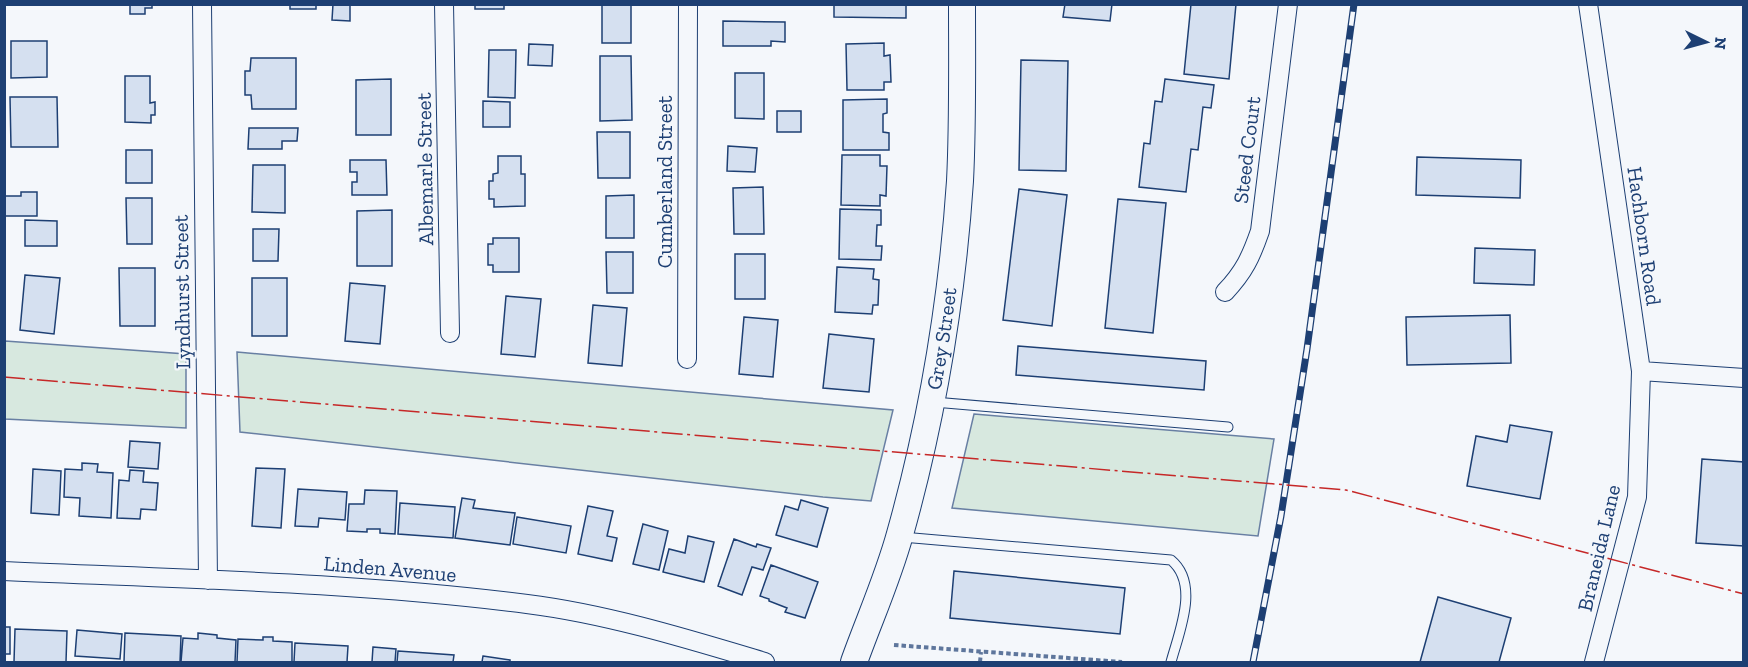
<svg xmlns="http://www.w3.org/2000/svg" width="1748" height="667" viewBox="0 0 1748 667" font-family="'Zilla Slab',serif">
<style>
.green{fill:#d7e8df;stroke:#687fa3;stroke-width:1.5}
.building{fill:#d5e0f0;stroke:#1d3f73;stroke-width:1.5}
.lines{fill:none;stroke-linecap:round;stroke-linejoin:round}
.lane-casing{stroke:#1d3f73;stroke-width:11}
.street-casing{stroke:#1d3f73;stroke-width:20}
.secondary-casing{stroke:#1d3f73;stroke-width:28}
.path{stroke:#5e769c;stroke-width:4;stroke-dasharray:4.5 3;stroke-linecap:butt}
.lane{stroke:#f4f7fb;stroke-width:9}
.street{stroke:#f4f7fb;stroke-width:18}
.secondary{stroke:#f4f7fb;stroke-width:26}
.rail-casing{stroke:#1d3f73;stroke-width:7}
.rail{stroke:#f4f7fb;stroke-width:4.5;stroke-dasharray:14;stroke-linecap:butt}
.power{stroke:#c62828;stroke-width:1.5;stroke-dasharray:21 4.5 3 4.5;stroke-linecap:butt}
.labels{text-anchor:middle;stroke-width:4.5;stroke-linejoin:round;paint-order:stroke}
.street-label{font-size:21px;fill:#1d3f73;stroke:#f4f7fb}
</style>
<rect width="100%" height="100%" fill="#f4f7fb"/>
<path class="green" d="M5,341L186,354V428L5,419Z
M237,352L893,410L871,501L823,497L240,432Z
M974,414L1274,439L1258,536L952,508Z"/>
<path class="building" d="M130,4H152V8H145V14H130Z
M290,4H316V9H290Z
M333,4H350V21L332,20Z
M475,4H504V9H475Z
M602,4H631V43H602Z
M834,4H906V18L834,17Z
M1065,4H1112L1110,21L1063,17Z
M1191,4H1236L1229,79L1184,74Z
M723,21L785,22V42L771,41V46H723Z
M11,41H47V77L11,78Z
M884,43V56L890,55L891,82H884V90H847L846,44Z
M529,44L553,45L552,66L528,65Z
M489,50H516L515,98L488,97Z
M600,56H631L632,120L600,121Z
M251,58H296V109H252L251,95H245V71H250Z
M1021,60L1068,61L1066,171L1019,170Z
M735,73H764V119L735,118Z
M125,76H150V103L155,102V115H151V123L125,122Z
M391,79V135H356V80Z
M1165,79L1214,85L1211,108L1203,107L1198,150L1191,149L1186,192L1139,187L1144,143L1150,144L1155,101L1162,102Z
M10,97H57L58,147H11Z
M887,99V113L883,114V132L889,133V150H843V100Z
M483,101L510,102V127H483Z
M777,111H801V132H777Z
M249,128H298L297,141H282V149H248Z
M597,132H630V178H598Z
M728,146L757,148L755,172L727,171Z
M126,150H152V183H126Z
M842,155H880V166H887L886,196L880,195V206L841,205Z
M498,156H521V174H525V206L494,207V199H489V181H493V174L498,173Z
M1417,157L1521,160L1520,198L1416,195Z
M350,160H386L387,195H352V182H357V172H350Z
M253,165H285V213L252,212Z
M763,187L764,234H734L733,188Z
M1019,189L1067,195L1052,326L1003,320Z
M21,192H37V216H4V196H21Z
M634,195V238H606V196Z
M126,198H152V244H127Z
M1118,199L1166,203L1153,333L1105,328Z
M840,209L881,210V225H877L876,246H882L881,260L839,259Z
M392,210V266H357V211Z
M25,220L57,221V246H25Z
M253,229H279L278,261H253Z
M493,238H519V272H493V265H488V244H493Z
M1475,248L1535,250L1534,285L1474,283Z
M606,252H633V293H607Z
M735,254H765V299H735Z
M837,267L874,269L873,279L879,280L878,305H873L872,314L835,312Z
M119,268H155V326H120Z
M25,275L60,278L54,334L20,330Z
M252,278H287V336H252Z
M350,283L385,286L380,344L345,341Z
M506,296L541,299L535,357L501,354Z
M593,305L627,308L622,366L588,363Z
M1510,315L1511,363L1407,365L1406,317Z
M744,317L778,320L773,377L739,374Z
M829,334L874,339L869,392L823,388Z
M1018,346L1206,361L1204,390L1016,375Z
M1510,425L1552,432L1540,499L1467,486L1476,436L1507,442Z
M130,441L160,443L158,469L128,467Z
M1702,459L1744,462V546L1696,543Z
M82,463L98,464L97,472L113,473L111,518L79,516L80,498L64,497L65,469L82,470Z
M256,468L285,469L281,528L252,526Z
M33,469L61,471L59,515L31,513Z
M130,470L144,471L143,482L158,483L156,510L141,509L140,519L117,518L119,480L129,481Z
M298,489L347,492L345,520L319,518L318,527L295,526Z
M365,490L397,491L395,534L380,533V529H367V532L347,531L349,504H364Z
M462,498L475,500L473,508L515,513L510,545L455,538Z
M801,500L828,508L817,547L776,535L785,506L798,510Z
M400,503L455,507L453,538L398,534Z
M588,506L613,511L607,536L617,538L612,561L578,554Z
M517,517L571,526L566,553L513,544Z
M643,524L668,531L659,570L633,564Z
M688,536L714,542L704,582L663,572L669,549L685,553Z
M734,539L756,547L757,544L771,548L763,570L752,567L742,595L718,586Z
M771,565L818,582L805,618L785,612L787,608L769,601V599L760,596Z
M954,571L1125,588L1120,634L950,618Z
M1438,597L1511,618L1499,662H1420Z
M4,627H10V654H4Z
M15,629L67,631L66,662H14Z
M77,630L122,634L120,659L75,656Z
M125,633L181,636L180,662H124Z
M198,633L217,635V638L236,640L235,662H181L183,638L198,639Z
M263,637H273V641L292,642V662H237L238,639L263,640Z
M295,643L348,646L347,662H294Z
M373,647L396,649L395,662H372Z
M398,651L454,655L453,662H397Z
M483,656L510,660V662H482Z"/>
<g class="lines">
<g class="lane-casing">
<path id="lane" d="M934,402L1228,427
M902,537L1171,560C1200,584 1179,632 1171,662"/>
</g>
<g class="street-casing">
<path id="street" d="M202,4L208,580
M444,4L450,333
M1588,4L1641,371L1637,497L1594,662
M1225,292C1244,272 1251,257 1260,231L1288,4
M687,359L688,4
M1641,371L1744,378
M4,571C179,579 354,582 527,604C607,614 688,639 765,662"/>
</g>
<g class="secondary-casing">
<g id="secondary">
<path id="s1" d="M854,662C869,620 888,578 900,534C932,420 952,300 960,181C963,123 962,63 962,4"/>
</g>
</g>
<path class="path" d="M894,645L1122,662
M980,662L981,652"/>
<use href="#lane" class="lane"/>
<use href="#street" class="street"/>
<use href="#secondary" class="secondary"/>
<g class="rail-casing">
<path id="rail" d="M1253,662L1281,516L1307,349L1354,4"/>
</g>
<use href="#rail" class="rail"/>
<path class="power" d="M4,377L1346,490L1744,594"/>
</g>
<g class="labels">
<g class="street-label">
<text transform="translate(1247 150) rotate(-83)" y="7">Steed Court</text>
<text transform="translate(425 169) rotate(-91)" y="7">Albemarle Street</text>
<text transform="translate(665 182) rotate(-90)" y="7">Cumberland Street</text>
<text transform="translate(1644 236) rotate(82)" y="7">Hachborn Road</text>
<text transform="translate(182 292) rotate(-91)" y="7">Lyndhurst Street</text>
<text dy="7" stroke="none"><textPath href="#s1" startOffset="336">Grey Street</textPath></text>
<text transform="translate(1599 548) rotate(-77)" y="7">Braneida Lane</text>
<text transform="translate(390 569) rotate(5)" y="7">Linden Avenue</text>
</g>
</g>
<rect width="1748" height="667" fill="none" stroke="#1d3f73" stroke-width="12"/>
<g transform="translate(1706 42) rotate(95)" stroke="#f4f7fb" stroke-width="4.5" paint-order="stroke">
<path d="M0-4.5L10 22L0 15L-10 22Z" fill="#1d3f73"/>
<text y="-9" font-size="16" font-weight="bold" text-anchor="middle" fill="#1d3f73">N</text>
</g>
</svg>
